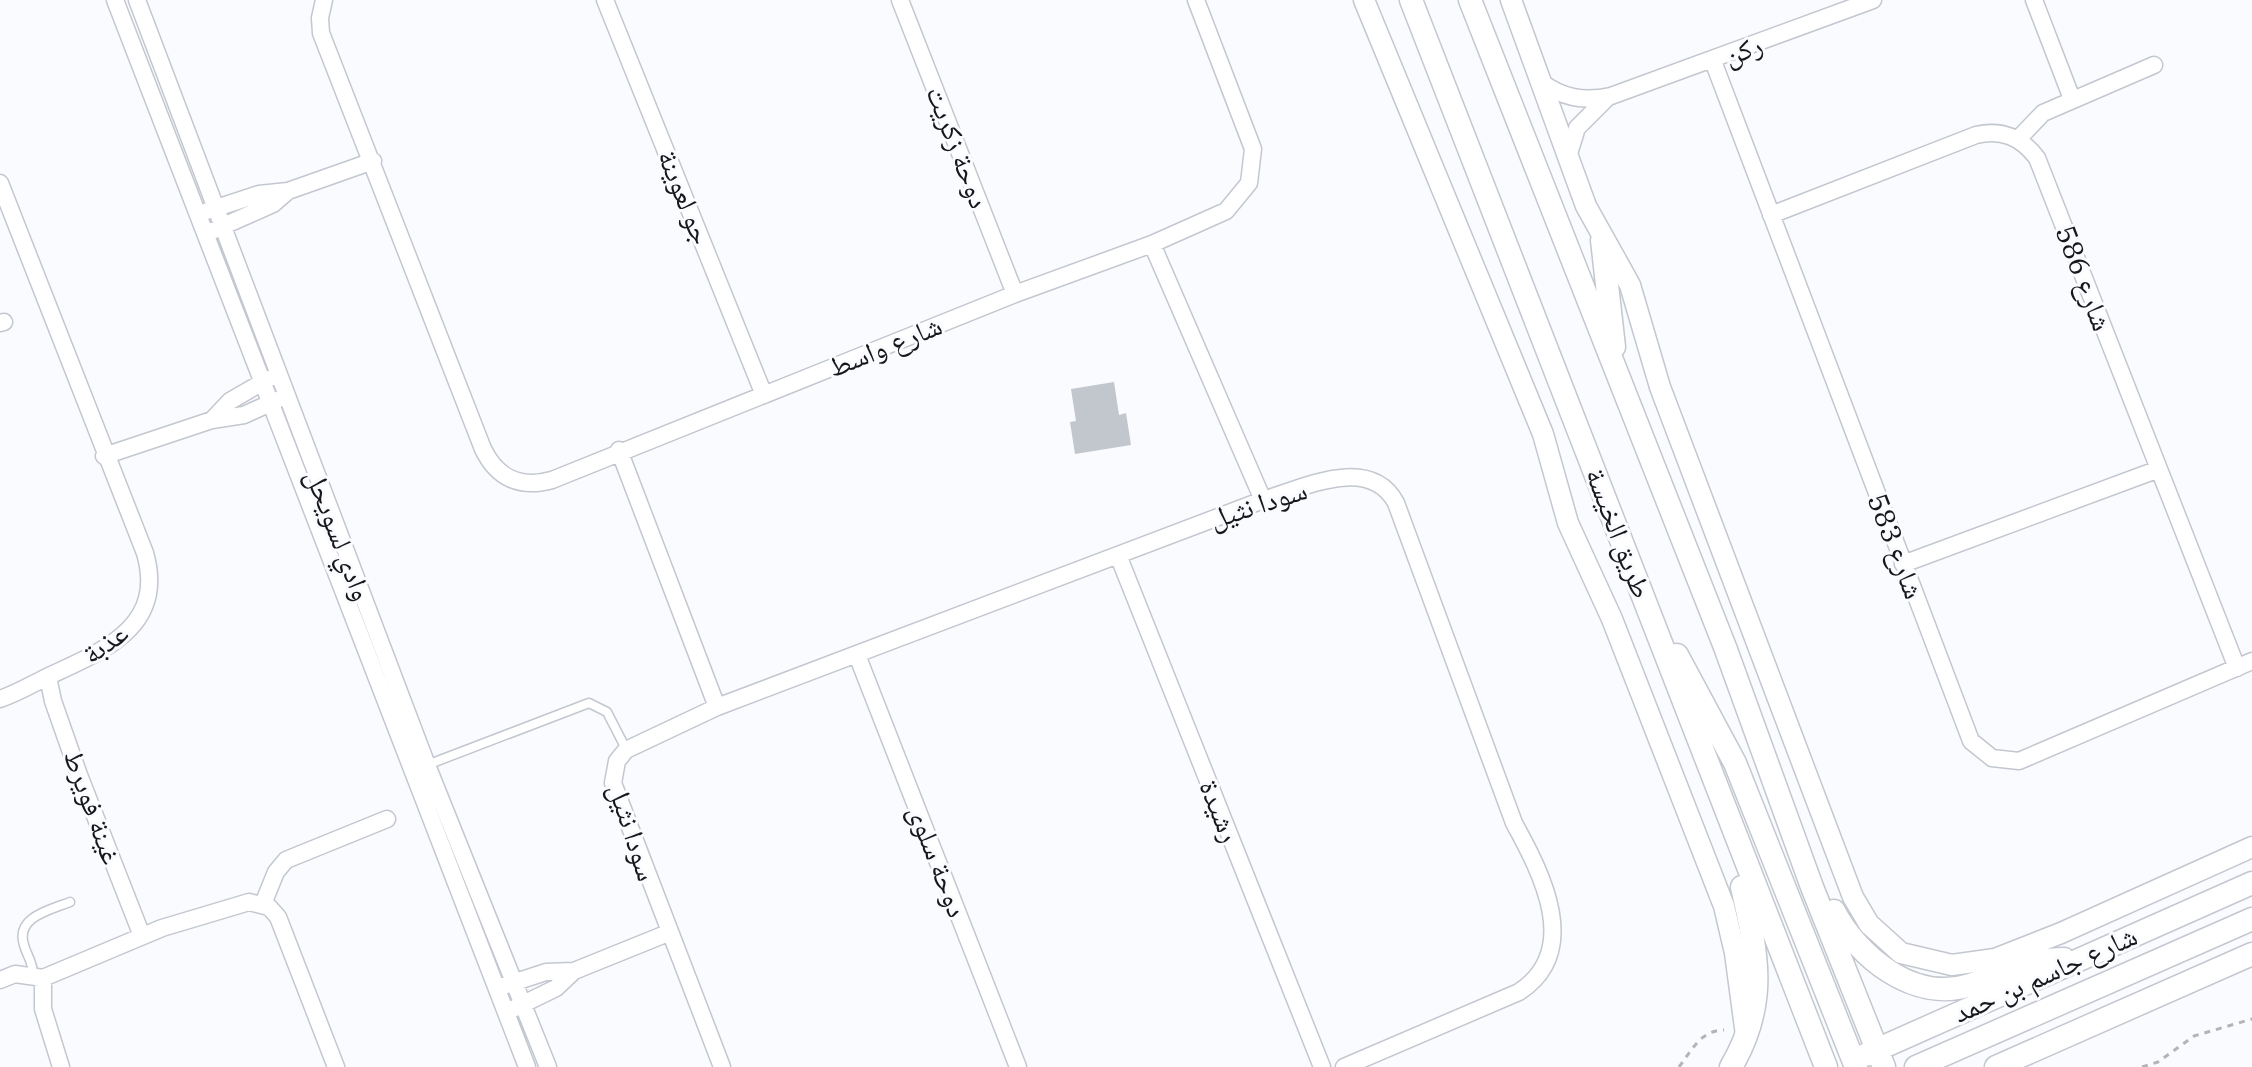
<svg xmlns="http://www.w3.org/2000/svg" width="2252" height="1067" viewBox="0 0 2252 1067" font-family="'IBM Plex Serif','Noto Naskh Arabic',serif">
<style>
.building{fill:#c2c6cd}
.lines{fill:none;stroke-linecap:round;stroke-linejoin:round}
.service-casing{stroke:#c3c7cf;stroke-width:11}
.minor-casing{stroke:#c3c7cf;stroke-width:19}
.tertiary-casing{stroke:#c3c7cf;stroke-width:23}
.secondary-casing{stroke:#c3c7cf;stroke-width:25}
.path{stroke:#b3b4b8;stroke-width:3;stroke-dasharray:6 6;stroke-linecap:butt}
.service{stroke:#fff;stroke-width:8}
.minor{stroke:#fff;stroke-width:16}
.tertiary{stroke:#fff;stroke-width:20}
.secondary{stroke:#fff;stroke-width:22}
.labels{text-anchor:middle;stroke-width:6;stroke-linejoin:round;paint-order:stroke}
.street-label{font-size:28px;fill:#151719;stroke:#fafbff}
</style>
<rect width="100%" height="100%" fill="#fafbff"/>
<path class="building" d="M1114,382L1119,415L1126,413L1131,445L1075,454L1070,422L1076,421L1071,389Z"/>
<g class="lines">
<g class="service-casing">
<path id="service" d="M427,765L589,703L607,712L626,749
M33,976C34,964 27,956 24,945C15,917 50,910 70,902"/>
</g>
<g class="minor-casing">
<path id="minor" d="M115,0L527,1067
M137,0L427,765L548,1067
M324,0L320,18L321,33L483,449C497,478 520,489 552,480L1015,294L1152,244L1226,211L1249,183L1253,149L1196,0
M605,0L764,395
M900,0L1015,294
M2034,0L2072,99
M1713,61L1971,741L1992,758L2019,761L2252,661
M1540,81C1562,98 1584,102 1611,96L1873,0
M2018,139L2043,113L2154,65
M1568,157L1577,128L1606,99
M0,183L145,553C166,626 105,650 51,675C34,683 18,693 0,699
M207,211L259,194L288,191L373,161
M1771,215L1976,135C2002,129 2021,137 2037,158L2237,668
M212,231L273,204L288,191
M1152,244L1263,500
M0,323L4,322
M212,420L230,401L268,379
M619,450L717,707
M104,456L212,420L244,415L277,400
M1118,555L1322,1067
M1903,564L2159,469
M857,655L1018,1067
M48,677L53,701L79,775L142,936
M263,904L276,872L286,860L387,819
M43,978V1009L61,1067
M0,980L15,974L43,978L162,928L249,902L269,907L278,917L336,1067
M503,986L546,972L574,971L668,933
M515,1008L556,988L574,971
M722,1067L613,783L617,761L626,750L717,707L1263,500C1303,488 1370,454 1396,503L1514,823C1542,874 1582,951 1519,992L1344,1067"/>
</g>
<g class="tertiary-casing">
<path id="tertiary" d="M1364,0L1543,434L1568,523L1612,619L1724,906L1735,953L1746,1035
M1511,0L1586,206L1630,285L1660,387L1853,897L1869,924L1901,953L1952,965L1995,959L2061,933L2252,847"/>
</g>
<g class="secondary-casing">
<path id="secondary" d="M1411,0L1826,1067
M1470,0L1725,647L1812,887L1884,1067
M1602,240L1614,347
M1677,655L1735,763L1856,1067
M1834,911C1858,957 1914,1003 1970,985C2003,975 2028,959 2064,959
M1865,1055L2252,883
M1731,1067C1769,1003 1757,953 1742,887
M1916,1067L2252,919
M1996,1067L2252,954"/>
</g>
<path class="path" d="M1679,1067C1692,1050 1701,1030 1724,1030
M2142,1067L2158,1062L2194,1036L2252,1019"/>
<use href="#service" class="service"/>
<use href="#minor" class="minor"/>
<use href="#tertiary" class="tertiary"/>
<use href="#secondary" class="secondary"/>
</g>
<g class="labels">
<g class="street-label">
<text transform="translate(1743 50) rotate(-21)" y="10">ركن</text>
<text transform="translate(958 147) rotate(69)" y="10">دوحة زكريت</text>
<text transform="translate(685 197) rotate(68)" y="10">جو لعوينة</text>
<text transform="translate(2084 278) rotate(69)" y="10">شارع 586</text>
<text transform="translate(885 346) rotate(-22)" y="10">شارع واسط</text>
<text transform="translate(1258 504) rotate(-18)" y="10">سودا نثيل</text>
<text transform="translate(1619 533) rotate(69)" y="10">طريق الخيسة</text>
<text transform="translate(339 535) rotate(69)" y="10">وادي لسويحل</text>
<text transform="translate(1896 546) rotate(69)" y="10">شارع 583</text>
<text transform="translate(105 643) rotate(-35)" y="10">عذبة</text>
<text transform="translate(93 807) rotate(70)" y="10">غينة فويرط</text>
<text transform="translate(1220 811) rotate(68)" y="10">رشيدة</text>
<text transform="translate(633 832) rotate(72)" y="10">سودا نثيل</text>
<text transform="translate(938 861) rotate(69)" y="10">دوحة سلوى</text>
<text transform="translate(2045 974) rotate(-24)" y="10">شارع جاسم بن حمد</text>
</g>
</g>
</svg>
